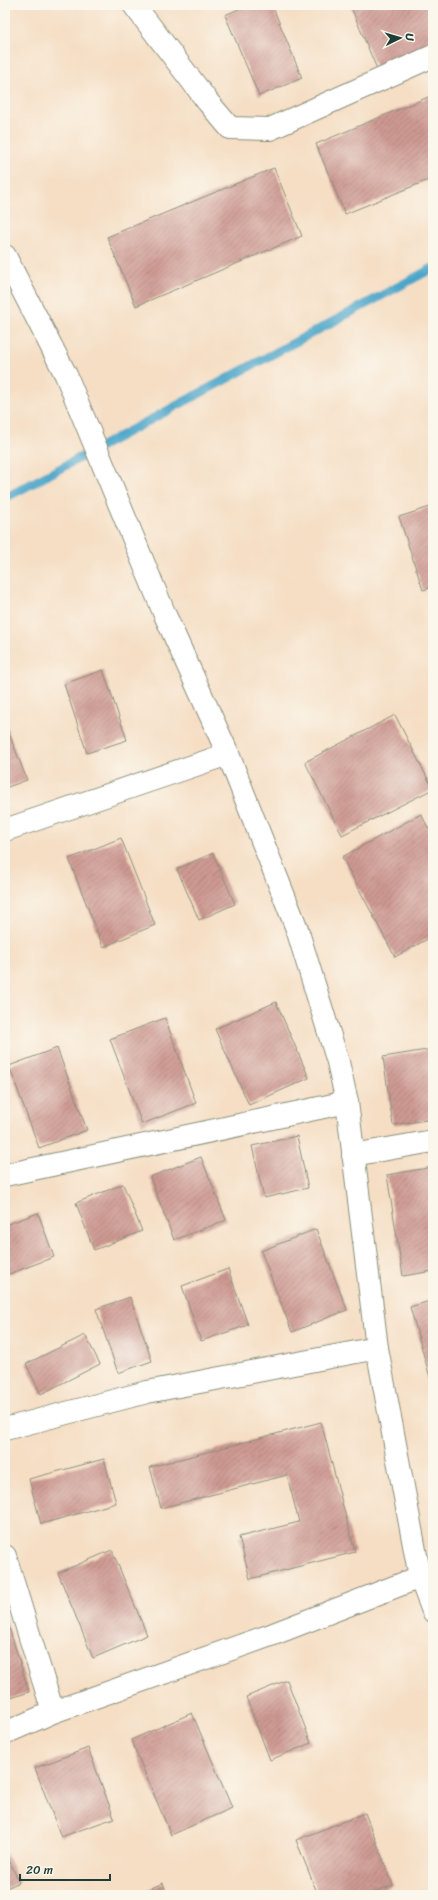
<svg xmlns="http://www.w3.org/2000/svg" width="438" height="1900" viewBox="0 0 438 1900" font-family="Sriracha,sans-serif">
<style>
.lines{fill:none;stroke-linecap:round;stroke-linejoin:round}
.stream{stroke:#4ba5c9;stroke-width:9}
.building{fill:url(#building-hatch)}
.minor-casing{stroke:#8a8e7c;stroke-width:24}
.tertiary-casing{stroke:#8a8e7c;stroke-width:24}
.minor{stroke:#fff;stroke-width:22}
.tertiary{stroke:#fff;stroke-width:22}
</style>
<defs>
<pattern id="building-hatch" width="6" height="6" patternUnits="userSpaceOnUse"><rect width="6" height="6" fill="#ce9992"/><path d="M-1 1l2-2M0 6l6-6M5 7l2-2" fill="none" stroke="#a77e78"/></pattern>
</defs>
<rect width="100%" height="100%" fill="#fbf7ec"/>
<filter id="ink" filterUnits="userSpaceOnUse"><feTurbulence type="fractalNoise" baseFrequency=".025" numOctaves="2"/><feDisplacementMap in="SourceGraphic" scale="8" xChannelSelector="R" yChannelSelector="G"/><feConvolveMatrix kernelMatrix="1 2 1 2 8 2 1 2 1" color-interpolation-filters="sRGB"/></filter>
<filter id="wash" filterUnits="userSpaceOnUse"><feTurbulence type="fractalNoise" baseFrequency=".012" numOctaves="4" result="noise"/><feDisplacementMap in="SourceGraphic" scale="16" xChannelSelector="R" yChannelSelector="G"/><feGaussianBlur stdDeviation="0.9" result="paint"/><feColorMatrix in="noise" values="0 0 0 0 0 0 0 0 0 0 0 0 0 0 0 0 0 1.4 0 .05"/><feComposite in="paint" operator="in"/></filter>
<g filter="url(#wash)">
<rect width="100%" height="100%" fill="#f5dec4"/>
<g class="lines">
<path class="stream" d="M5,498L433,268"/>
</g>
<g id="blocks">
<path class="building" d="M248,5H272L302,78L259,96L225,15Z
M350,5H433V46L377,69Z
M433,95V178L345,214L316,144Z
M274,168L302,236L136,306L107,237Z
M433,506V587L423,590L399,517Z
M103,670L127,740L87,753L64,684Z
M395,715L433,789L342,835L305,762Z
M5,723L27,780L5,788Z
M421,814L433,837V936L395,957L342,857Z
M121,838L155,925L103,947L69,859Z
M213,853L235,904L199,920L177,869Z
M276,1002L309,1078L249,1105L215,1029Z
M165,1018L196,1103L142,1124L110,1039Z
M57,1048L87,1130L39,1148L9,1066Z
M433,1049V1119L393,1125L383,1057Z
M297,1136L308,1188L264,1198L252,1146Z
M201,1157L226,1220L174,1240L150,1177Z
M433,1167V1271L403,1276L387,1175Z
M123,1184L142,1231L94,1250L76,1203Z
M38,1213L54,1257L9,1274L5,1262V1225Z
M316,1229L347,1310L292,1332L261,1251Z
M228,1269L248,1325L201,1341L182,1286Z
M130,1297L152,1361L118,1373L96,1309Z
M433,1300V1388L410,1307Z
M85,1335L100,1364L41,1394L26,1364Z
M321,1422L355,1552L250,1579L239,1537L299,1522L287,1475L161,1508L150,1467Z
M104,1459L116,1503L41,1524L29,1479Z
M112,1550L147,1635L93,1658L58,1573Z
M5,1615L29,1692L5,1700Z
M287,1680L311,1743L270,1760L246,1697Z
M192,1713L232,1808L171,1835L131,1740Z
M88,1748L114,1818L61,1837L35,1768Z
M365,1813L393,1885L367,1895H318L296,1840Z
M5,1851L19,1882L5,1889Z
M163,1883L167,1895H135Z"/>
</g>
</g>
<g filter="url(#ink)">
<use href="#blocks" fill-opacity="0" stroke="#8a8e7c" stroke-width="1"/>
<g class="lines">
<g class="minor-casing">
<path id="minor" d="M134,5L208,102L230,128L270,129L433,56
M5,830L228,754
M353,1155L433,1141
M5,1175L347,1102
M5,1429L147,1392L377,1348
M5,1556L53,1712
M5,1733L53,1712L271,1635L420,1577"/>
</g>
<g class="tertiary-casing">
<path id="tertiary" d="M5,256L66,375L165,615L228,754L297,929L338,1062L347,1102L377,1348L420,1577L433,1611"/>
</g>
<use href="#minor" class="minor"/>
<use href="#tertiary" class="tertiary"/>
</g>
</g>
<rect width="438" height="1900" fill="none" stroke="#fbf7ec" stroke-width="20"/>
<g transform="translate(400 38) rotate(85)" stroke="#fbf7ec" stroke-width="3" paint-order="stroke">
<path d="M0-3L7 15L0 10L-7 15Z" fill="#1f3d34"/>
<text y="-6" font-size="11" font-weight="bold" text-anchor="middle" fill="#1f3d34">U</text>
</g>
<path d="M20 1874v6h90v-6" fill="none" stroke="#1f3d34" stroke-width="2"/>
<text x="26" y="1874" font-size="12" fill="#1f3d34" stroke="#fbf7ec" stroke-width="3" paint-order="stroke">20 m</text>
</svg>
